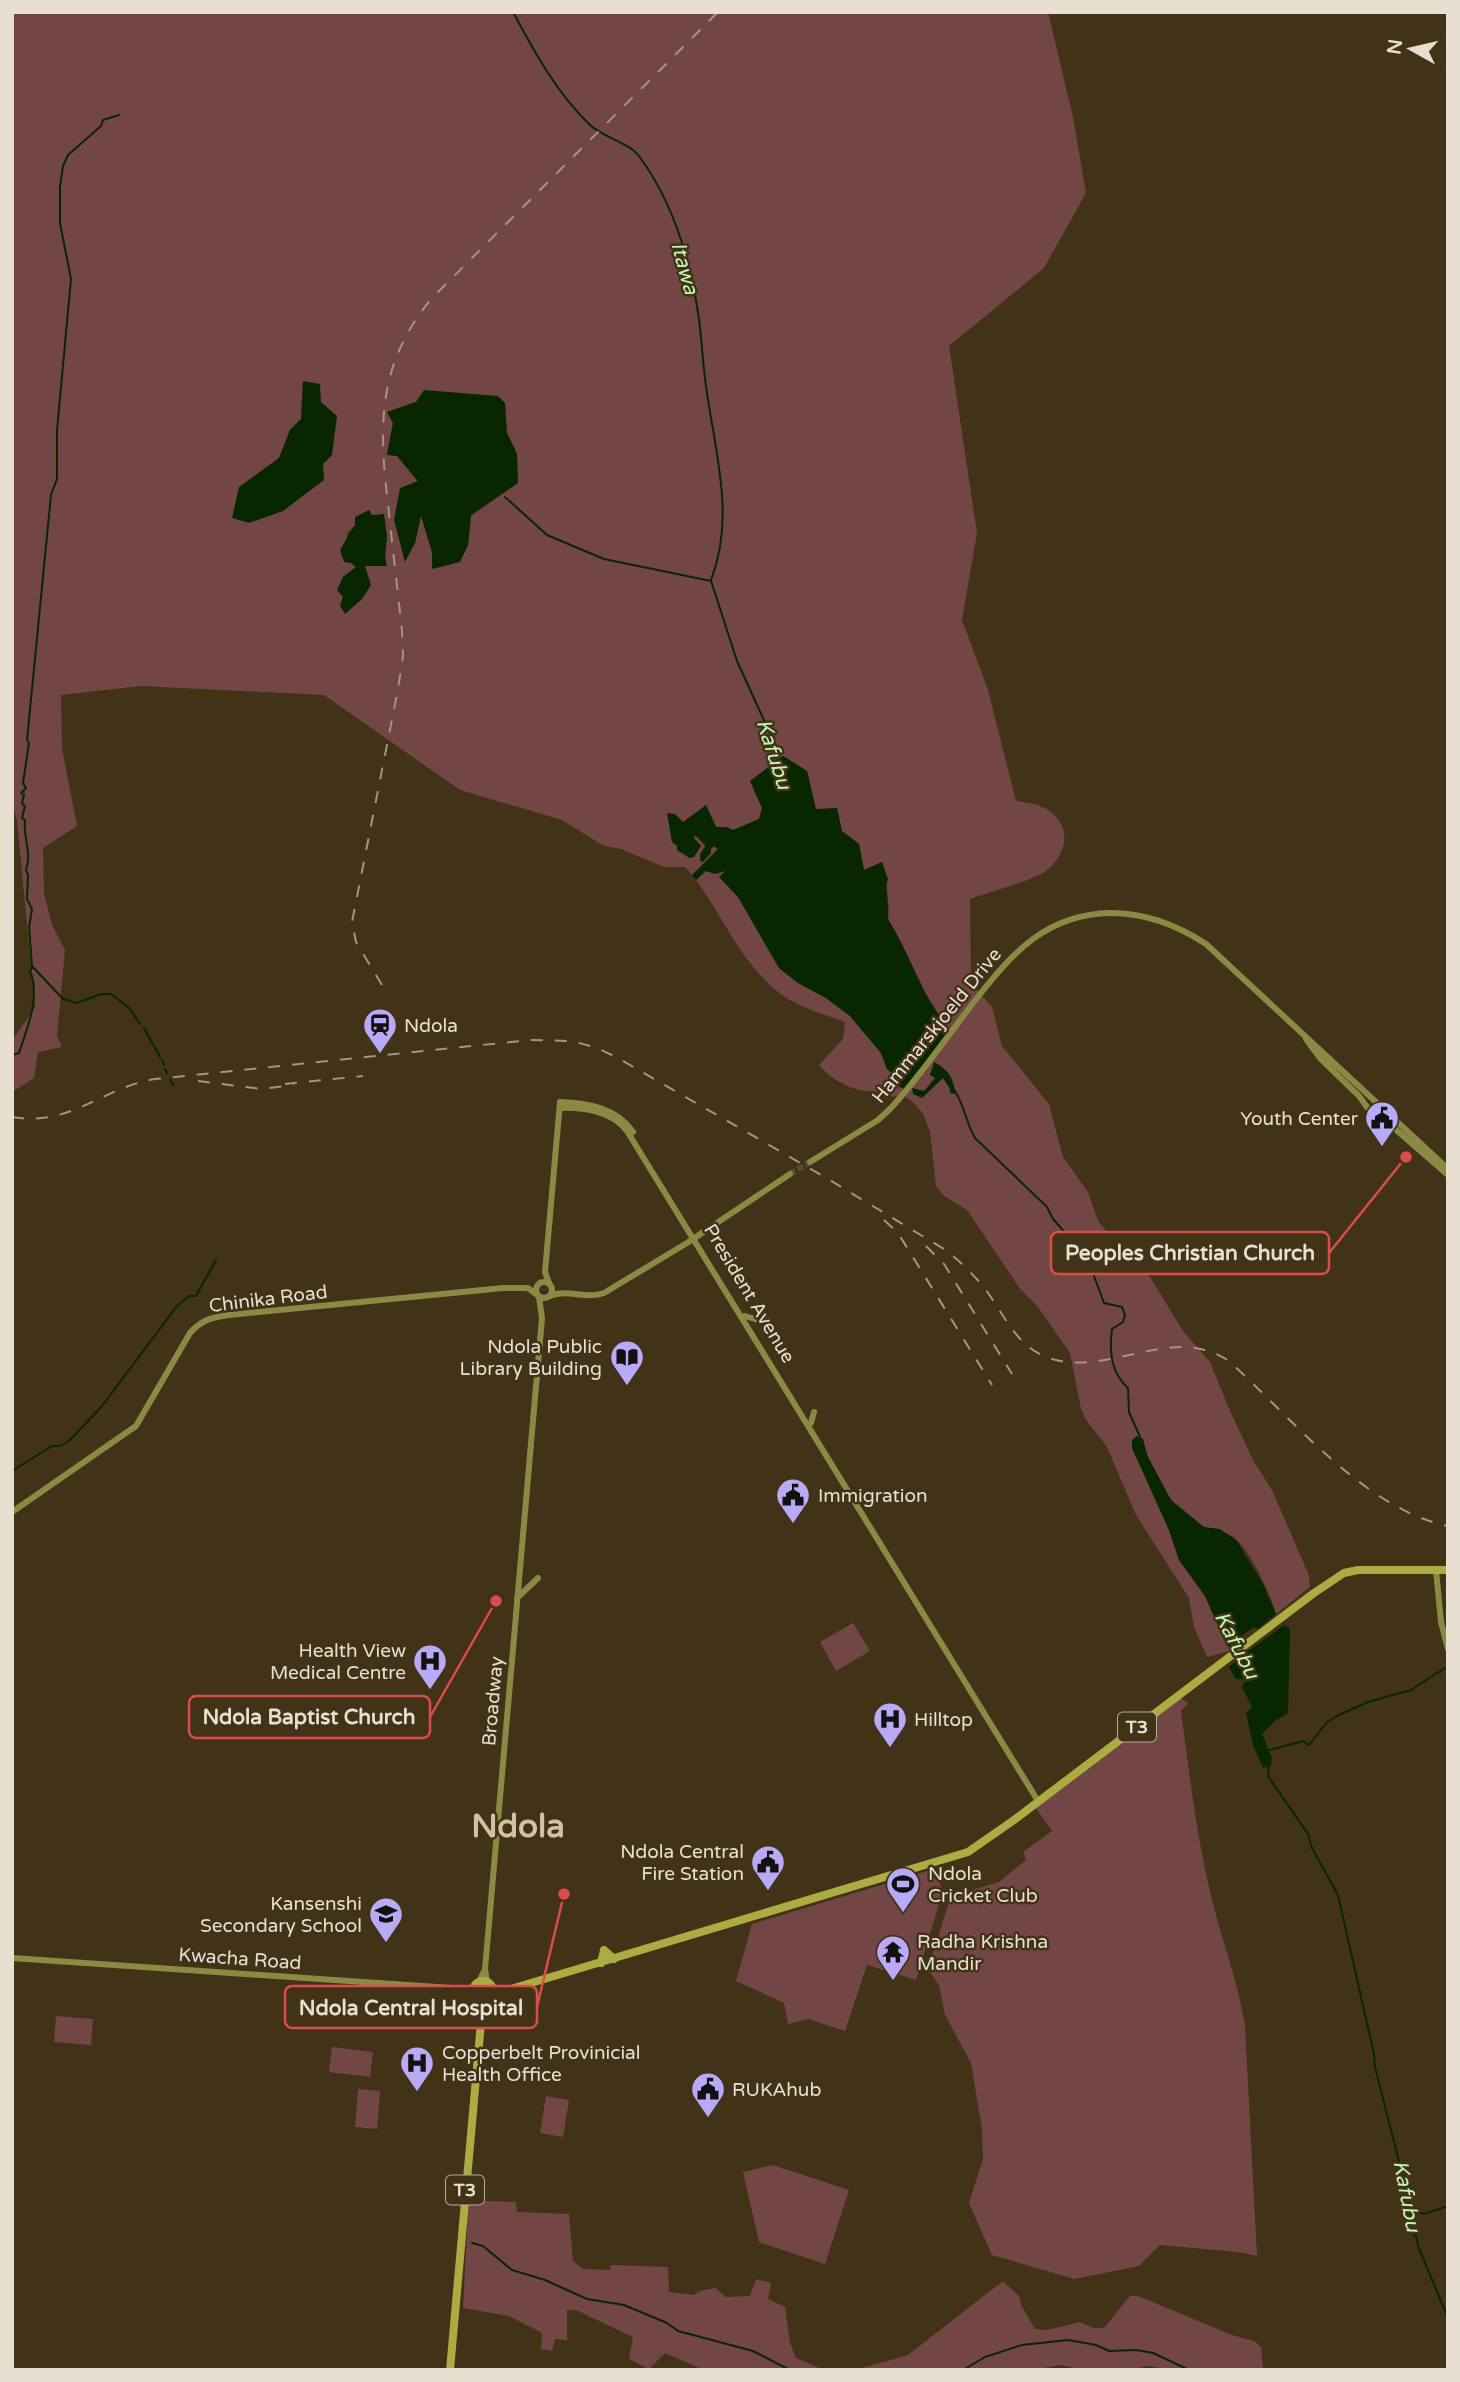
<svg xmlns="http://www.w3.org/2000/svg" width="1460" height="2382" viewBox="0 0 1460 2382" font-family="'Varela Round',sans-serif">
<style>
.green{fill:#734646;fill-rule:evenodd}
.water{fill:#082700}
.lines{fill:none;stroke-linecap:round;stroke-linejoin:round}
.stream{stroke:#082700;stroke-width:2}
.secondary-tunnel{stroke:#5a4c34;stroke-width:6;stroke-dasharray:6 3;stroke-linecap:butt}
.secondary{stroke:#8a8a44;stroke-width:6}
.trunk{stroke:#acac43;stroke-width:8}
.rail{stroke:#a19682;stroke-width:2;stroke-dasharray:12 12;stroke-linecap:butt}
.labels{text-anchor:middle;stroke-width:5;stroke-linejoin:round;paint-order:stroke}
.shield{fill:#413218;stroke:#b6ab99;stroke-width:2}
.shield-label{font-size:18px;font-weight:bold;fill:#e8dfd0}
.poi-label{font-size:19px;fill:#e8dfd0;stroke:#413218;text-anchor:start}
.street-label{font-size:19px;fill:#e8dfd0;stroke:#413218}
.water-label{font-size:21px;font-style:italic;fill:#c1f6b0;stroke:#413218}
.town-label{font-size:33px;font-weight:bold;fill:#d3c1a2;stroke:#413218}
.leader{fill:none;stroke:#da4d4a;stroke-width:2.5}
.callout-dot{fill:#da4d4a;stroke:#413218;stroke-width:2.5}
.callout{fill:#413218;stroke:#da4d4a;stroke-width:2.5}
.callout-label{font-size:21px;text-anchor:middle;font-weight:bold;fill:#e8dfd0}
</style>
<rect width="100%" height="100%" fill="#413218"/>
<path class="green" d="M12,12H1048L1073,117L1086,193L1044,268L949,346L977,533L962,620L988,690L1016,801C1036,804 1051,806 1061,824C1070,841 1060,860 1046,871C1034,880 987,893 970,899L971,983L992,1007L1002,1046L1049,1104L1063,1157L1088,1192L1098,1221L1128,1257L1147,1272L1183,1331L1210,1362L1230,1411L1254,1462L1272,1490L1308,1573L1310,1587L1276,1614C1270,1593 1253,1557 1238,1541C1226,1529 1216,1533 1204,1527C1172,1511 1150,1472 1143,1439L1132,1448L1169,1530L1179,1560L1205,1596L1226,1645L1233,1650L1207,1657L1194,1627L1189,1598L1136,1515L1107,1447L1086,1420L1081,1409L1070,1353L1038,1307L1021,1290L967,1210L944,1196L936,1186L930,1132L923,1114L914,1103L902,1094L893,1097L885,1091C859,1094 836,1085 819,1065L843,1039L845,1022C826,1015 802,1008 785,997C744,969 724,918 696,880L706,871H725L720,877L738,897L779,968L798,983L826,998L850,1016L881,1053L887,1069L895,1076L893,1084L906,1090L949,1033C941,1017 928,1000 921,984C910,961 901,940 887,918C891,901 885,879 881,862L864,871L859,844L842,831L837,808L816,810L807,771L783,756L750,781L762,808L759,820L733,830L726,827H716L706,805L677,846V850L689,858L695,835L711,853V849L714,846L718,850L692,875L685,867H664L621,849L604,846L562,820L460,790L324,695L141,686L61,695L62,748L77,826L43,848L44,893L52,925L65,950L57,1036L62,1047L38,1052L34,1078L12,1092V1040L35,1008L17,820L12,803ZM303,381L321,402L323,464L239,487L279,458L290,430L301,419ZM416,402L505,403L507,433L517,454L518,483L471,516L468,545L432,552L421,514L415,543L405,560L418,482L397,456L387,454L393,423L387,412ZM370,510L371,515L379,516L387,536L385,557L386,565L365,566L340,606L343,597V577L356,567L351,563L347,533Z
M853,1623L870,1651L836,1671L820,1642Z
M1179,1699H1182L1188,1703L1181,1711C1189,1771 1196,1832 1210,1891C1220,1936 1238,1980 1245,2026L1257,2256L1238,2252L1160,2245L1139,2266L1074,2279L992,2255L969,2203L983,2159L982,2129L971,2063L945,2015L939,1985L928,1969L951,1896L999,1882L1026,1860L1023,1852L1052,1831L1035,1807Z
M934,1869L943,1891L916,1980L867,1965L845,2031L808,2019L788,2024L784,2003L736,1981L752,1924Z
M56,2016L93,2019L91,2045L54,2042Z
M332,2047L373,2052L370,2077L329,2072Z
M358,2089L380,2091L377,2129L355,2127Z
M546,2096L569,2100L563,2137L540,2133Z
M773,2165L849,2190L825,2264L759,2242L743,2172Z
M469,2193L484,2201L516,2202L517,2212L569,2214L573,2261L583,2269L610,2270L611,2265L668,2267L669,2292L693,2295L700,2291L715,2288L726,2297L750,2296L756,2279L771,2283L768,2299L785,2307L790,2343L796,2358L824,2370H704L665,2353L649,2369L629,2359L633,2337L576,2310H567V2340L555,2339L552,2351L541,2349L542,2333L509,2316L463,2308Z
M1003,2281L1019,2296L1021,2305L1035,2329L1047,2330L1080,2322L1093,2328H1104L1130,2296H1138L1232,2335L1254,2341L1261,2347L1263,2370H1173L1147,2366L1129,2370H1083L1061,2365L1031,2370H846L866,2367L908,2355Z"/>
<path class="water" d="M303,381L320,384L321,402L337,416L332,455L323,464L324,480L283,511L249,523L232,518L239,487L279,458L290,430L301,419Z
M424,390L498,396L505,403L507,433L517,454L518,483L471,515L468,545L460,562L432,569V552L421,516L415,543L405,562L394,520L400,488L418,481L397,456L387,455L393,423L387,412L416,402Z
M369,510L372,515L384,514L387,536L385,557L387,566H365L371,585L362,599L345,614L340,606L343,597L337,590L343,577L356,567L351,563L344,562L340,550C346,541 348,533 355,526V517Z
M783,756L807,771L816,809L837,808L842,831L859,844L864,870L882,862L888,879C884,892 890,905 888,919C901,940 910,962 921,984C928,1000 941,1017 950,1033L906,1090L893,1083L895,1076L887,1069L881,1053L850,1016L826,998L798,983L779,968L738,897L719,877L725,871L715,874L706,871L696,880L692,875L718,849L714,846L711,849V853L703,862L700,861V854L706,845L695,835L694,838L701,846L694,857L690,858L677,850V846L672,842L667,813L675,814L683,822L706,805L716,827H726L733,830L759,819L762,808L750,781Z
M934,1062C950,1071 952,1077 956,1094L950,1093V1089L943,1078L922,1098L913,1094L912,1088L924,1091L935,1078L930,1075Z
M1137,1436L1143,1439L1147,1455L1171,1500L1204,1527L1220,1529L1237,1541L1263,1584L1276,1614L1258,1629L1254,1627L1240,1637V1645L1247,1652L1284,1625L1288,1627L1290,1631L1288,1713L1276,1720L1262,1734L1272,1758L1271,1765L1263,1768L1253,1745L1246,1713L1252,1707L1242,1687L1246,1679H1236L1229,1667L1240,1657L1227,1645L1205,1596L1179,1560L1169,1530L1132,1448V1440Z"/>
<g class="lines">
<path class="stream" d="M513,12C535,53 556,92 590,125C604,138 628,142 639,156C673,202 691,263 699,319C702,343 703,368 707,393C716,455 735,519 711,580
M119,115L103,120L101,126L68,155L63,166L60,187V223L71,279L57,430V479L51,495L27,740L29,743L23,783L26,788L21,793L24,794L22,804L25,806L22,818L25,820C23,836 32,854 26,870L28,875L27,899L32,909L29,927L32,966L63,999L77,1003L101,994H111L129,1008L140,1024
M505,497L547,535L604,559L711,581L737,661L773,740L777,759
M144,1028L160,1057
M12,1055L19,1053L21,1047C29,1024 40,994 30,971L32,967
M162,1060L164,1065
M165,1069L167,1073
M170,1080L173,1085
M955,1091C965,1107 966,1123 975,1138L1047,1207L1053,1219L1093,1264L1094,1276L1104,1303L1122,1307L1125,1315L1123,1322L1112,1329C1109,1350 1111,1373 1128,1388L1129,1412L1140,1437
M12,1471L52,1446H60L70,1440L102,1406L177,1306L189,1296H196L216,1260
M1270,1750L1303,1741L1309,1745L1327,1722L1339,1715L1368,1702L1411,1690L1448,1666
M1269,1766L1268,1776L1308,1834L1312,1848L1338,1895L1374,2054L1375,2067L1411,2209C1408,2220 1406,2227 1416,2236L1418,2246L1448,2318
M1412,2209L1424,2214L1448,2206
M472,2243L483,2246L512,2270L545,2280L587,2299L624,2305L667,2323L678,2331L753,2351L790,2370
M963,2370L985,2357L1022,2345L1068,2340L1096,2345L1109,2351L1136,2350L1153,2353L1189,2370"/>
<path class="secondary-tunnel" d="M790,1174L810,1162"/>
<path class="secondary" d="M1306,1039L1320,1058L1359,1096L1372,1114L1394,1128L1448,1175
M560,1108C583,1107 612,1111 627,1131L1038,1801
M810,1162L878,1120L891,1108C922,1074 948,1035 977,998C1013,952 1047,914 1111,913C1146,913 1177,925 1206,944L1448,1169
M536 1290a8 8 0 1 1 16 0a8 8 0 1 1-16 0Z
M549,1283L545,1272L560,1102C588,1103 617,1108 633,1132
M550,1296C567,1288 586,1300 604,1293L687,1243L790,1174
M745,1316L758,1320
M811,1423L814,1412
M12,1512L136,1426L190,1333C201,1320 213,1317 229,1315L503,1288H528L537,1295
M1436,1570L1441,1622L1448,1649
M517,1598L538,1578
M12,1958L466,1989
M479,1982L484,1971
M487,1982L485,1969L542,1318L539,1297
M466,1989L474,1995"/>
<path class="trunk" d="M601,1963L604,1950L614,1959
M473 1991a10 10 0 1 1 20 0a10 10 0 1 1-20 0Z
M491,1995L968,1852L1014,1820L1314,1593L1344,1573L1358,1570H1448
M450,2370L482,2011L489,1998"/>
<path class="rail" d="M382,985L356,942L352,922L398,689L403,656L402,631C398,592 393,553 389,513C379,430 375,368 431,299L718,12
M198,1081L261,1089L294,1085
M285,1084L363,1076
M12,1117C71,1127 101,1088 155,1079L530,1040L572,1041L597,1048L616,1057L823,1176L944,1249C960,1261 973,1274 986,1290C1004,1315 1016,1345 1046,1357C1107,1380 1170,1322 1229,1361C1291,1417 1364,1509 1448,1526
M884,1220L898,1233L992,1385
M926,1246L944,1264L1012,1374"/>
</g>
<defs>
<g id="station-pin" transform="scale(1.75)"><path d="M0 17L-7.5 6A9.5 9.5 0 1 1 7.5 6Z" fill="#b9aaf7" stroke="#413218"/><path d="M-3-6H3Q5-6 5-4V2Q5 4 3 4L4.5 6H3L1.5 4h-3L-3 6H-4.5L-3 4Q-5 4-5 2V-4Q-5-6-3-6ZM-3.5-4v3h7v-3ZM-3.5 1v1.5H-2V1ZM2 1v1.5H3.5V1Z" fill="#111"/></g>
<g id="civic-pin" transform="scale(1.75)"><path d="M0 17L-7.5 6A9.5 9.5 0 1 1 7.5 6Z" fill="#b9aaf7" stroke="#413218"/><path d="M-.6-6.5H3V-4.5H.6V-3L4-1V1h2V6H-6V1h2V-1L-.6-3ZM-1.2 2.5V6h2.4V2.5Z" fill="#111"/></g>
<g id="library-pin" transform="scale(1.75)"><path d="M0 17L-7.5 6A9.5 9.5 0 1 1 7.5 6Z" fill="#b9aaf7" stroke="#413218"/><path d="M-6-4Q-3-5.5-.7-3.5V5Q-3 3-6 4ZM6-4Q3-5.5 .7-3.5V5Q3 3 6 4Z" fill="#111"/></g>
<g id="hospital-pin" transform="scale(1.75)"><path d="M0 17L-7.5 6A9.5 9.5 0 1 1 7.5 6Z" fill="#b9aaf7" stroke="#413218"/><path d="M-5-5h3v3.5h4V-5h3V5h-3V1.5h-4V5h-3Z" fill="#111"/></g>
<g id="stadium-pin" transform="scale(1.75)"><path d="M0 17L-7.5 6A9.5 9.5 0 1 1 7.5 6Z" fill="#b9aaf7" stroke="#413218"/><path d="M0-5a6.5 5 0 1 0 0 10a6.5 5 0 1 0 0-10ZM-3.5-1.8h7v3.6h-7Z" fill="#111"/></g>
<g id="school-pin" transform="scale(1.75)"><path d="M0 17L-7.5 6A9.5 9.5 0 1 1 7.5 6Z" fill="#b9aaf7" stroke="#413218"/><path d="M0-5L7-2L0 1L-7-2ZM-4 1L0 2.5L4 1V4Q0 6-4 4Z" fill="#111"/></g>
<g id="temple-pin" transform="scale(1.75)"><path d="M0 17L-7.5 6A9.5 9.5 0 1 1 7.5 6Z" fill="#b9aaf7" stroke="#413218"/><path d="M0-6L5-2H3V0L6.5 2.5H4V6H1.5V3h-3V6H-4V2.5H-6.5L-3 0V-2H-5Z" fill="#111"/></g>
</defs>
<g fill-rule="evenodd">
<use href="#station-pin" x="380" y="1025"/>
<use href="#civic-pin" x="1382" y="1118"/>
<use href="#library-pin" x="627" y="1357"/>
<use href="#civic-pin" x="793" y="1495"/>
<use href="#hospital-pin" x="430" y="1661"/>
<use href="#hospital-pin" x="890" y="1719"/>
<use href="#civic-pin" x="768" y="1862"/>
<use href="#stadium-pin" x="903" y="1884"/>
<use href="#school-pin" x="386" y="1914"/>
<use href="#temple-pin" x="893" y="1952"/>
<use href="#hospital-pin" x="417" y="2063"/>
<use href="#civic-pin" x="708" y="2089"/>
</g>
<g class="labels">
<g class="shield">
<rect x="1118" y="1712.5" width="38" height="29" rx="5"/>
<rect x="446" y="2175.5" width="38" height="29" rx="5"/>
</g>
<g class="shield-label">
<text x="1137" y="1733">T3</text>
<text x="465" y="2196">T3</text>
</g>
<g class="poi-label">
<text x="404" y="1032">Ndola</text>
<text x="1358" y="1125" text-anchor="end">Youth Center</text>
<text x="602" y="1353" text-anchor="end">Ndola Public<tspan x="602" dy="22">Library Building</tspan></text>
<text x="818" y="1502">Immigration</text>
<text x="406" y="1657" text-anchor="end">Health View<tspan x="406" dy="22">Medical Centre</tspan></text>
<text x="914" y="1726">Hilltop</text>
<text x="744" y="1858" text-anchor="end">Ndola Central<tspan x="744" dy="22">Fire Station</tspan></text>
<text x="928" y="1880">Ndola<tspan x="928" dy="22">Cricket Club</tspan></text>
<text x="362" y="1910" text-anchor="end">Kansenshi<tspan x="362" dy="22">Secondary School</tspan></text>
<text x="917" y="1948">Radha Krishna<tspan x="917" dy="22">Mandir</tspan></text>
<text x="442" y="2059">Copperbelt Provinicial<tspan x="442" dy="22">Health Office</tspan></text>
<text x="732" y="2096">RUKAhub</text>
</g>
<g class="street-label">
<text transform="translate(936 1025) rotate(-51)" y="7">Hammarskjoeld Drive</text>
<text transform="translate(750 1293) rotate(59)" y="7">President Avenue</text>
<text transform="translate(268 1298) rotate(-7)" y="7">Chinika Road</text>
<text transform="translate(492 1701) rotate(-85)" y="7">Broadway</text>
<text transform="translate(240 1958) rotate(4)" y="7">Kwacha Road</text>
</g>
<g class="water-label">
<text transform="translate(685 268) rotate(75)" y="7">Itawa</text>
<text transform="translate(774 754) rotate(72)" y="7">Kafubu</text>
<text transform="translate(1237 1645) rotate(63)" y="7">Kafubu</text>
<text transform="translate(1407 2196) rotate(79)" y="7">Kafubu</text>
</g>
<g class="town-label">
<text x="518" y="1837">Ndola</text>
</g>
</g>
<path class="leader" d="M1406 1157L1329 1253M496 1601L430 1717M564 1894L537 2007"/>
<g class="callout-dot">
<circle cx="1406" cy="1157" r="7"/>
<circle cx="496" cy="1601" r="7"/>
<circle cx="564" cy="1894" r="7"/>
</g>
<g class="callout">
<rect x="1051" y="1232" width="278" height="42" rx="7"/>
<rect x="189" y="1696" width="241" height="42" rx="7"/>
<rect x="285" y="1986" width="252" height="42" rx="7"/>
</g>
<g class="callout-label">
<text x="1190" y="1260">Peoples Christian Church</text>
<text x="309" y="1724">Ndola Baptist Church</text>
<text x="411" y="2015">Ndola Central Hospital</text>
</g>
<rect width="1460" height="2382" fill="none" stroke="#e8dfd0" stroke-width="28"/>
<g transform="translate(1411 49) rotate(278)" stroke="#413218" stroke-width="5" paint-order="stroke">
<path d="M0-5L12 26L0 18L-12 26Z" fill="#e8dfd0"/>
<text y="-10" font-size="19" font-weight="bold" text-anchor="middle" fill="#e8dfd0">N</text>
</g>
</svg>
